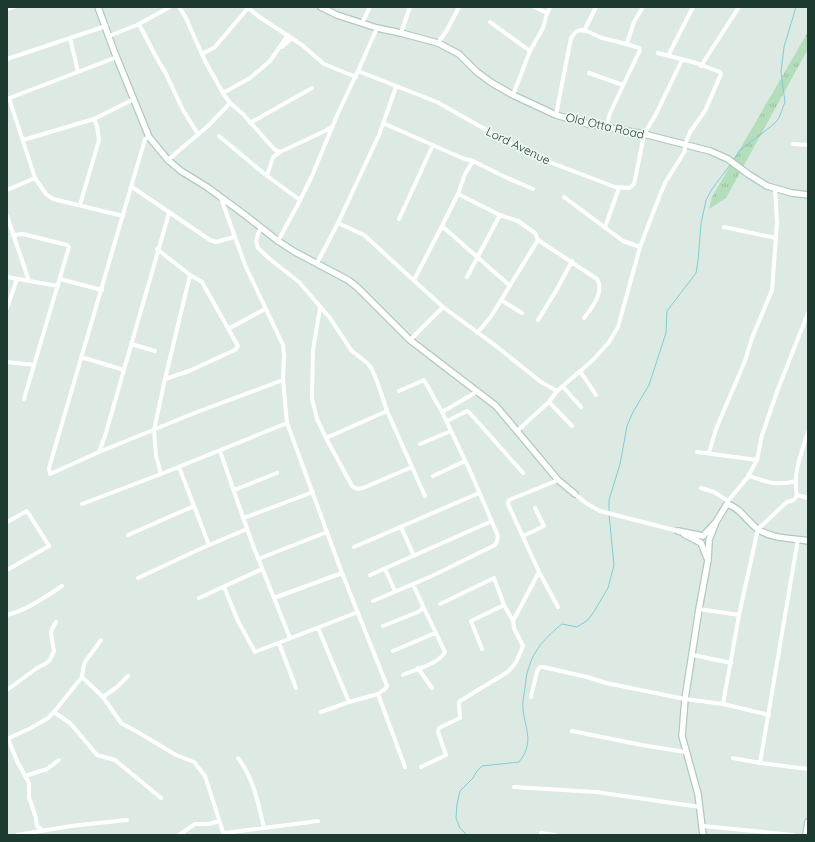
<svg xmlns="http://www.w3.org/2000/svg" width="815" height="842" viewBox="0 0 815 842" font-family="Quicksand,sans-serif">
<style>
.grass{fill:url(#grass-tufts)}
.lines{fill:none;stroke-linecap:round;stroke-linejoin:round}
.stream{stroke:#7fced5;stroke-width:1}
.secondary-casing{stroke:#afcabe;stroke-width:8}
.street{stroke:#fff;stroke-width:4}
.secondary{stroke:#fff;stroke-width:5.5}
.labels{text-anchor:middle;stroke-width:3.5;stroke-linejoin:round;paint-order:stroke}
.street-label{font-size:12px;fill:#1d3a30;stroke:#edf7f1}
</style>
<defs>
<pattern id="grass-tufts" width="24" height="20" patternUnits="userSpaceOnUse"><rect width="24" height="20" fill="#b3ddbb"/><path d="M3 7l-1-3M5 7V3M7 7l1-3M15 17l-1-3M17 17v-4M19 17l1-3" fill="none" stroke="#9abea1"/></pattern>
</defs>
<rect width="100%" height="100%" fill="#dceae3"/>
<path class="grass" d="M808,32V49L726,198L709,209L712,197Z"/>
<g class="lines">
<path class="stream" d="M733,161L739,151L774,124L779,118L785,102L781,72L784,47L796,7
M609,511V500L620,464L627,426L633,412L649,385L666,333L667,311L696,273L698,261L701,224L706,200L712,189L730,165
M467,835L460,828L456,818L457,804L460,791L473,778L477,771L482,766L519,762C534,743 526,731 523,710C522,703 524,695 525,688C526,681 526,673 529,667C534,649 548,635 562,624L577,627L588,620L595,610L608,588L614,565L609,514"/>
<g class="secondary-casing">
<path id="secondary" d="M98,7L114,51L149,137L168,160L181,171L207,187L245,215L278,241L295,252L348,280L357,287L410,340L496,406L558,480L575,494
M321,7L337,15L377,28L401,33L438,43L459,54L477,72L492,83L513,95L556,115L588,124L644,134L710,151L728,159L748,174L767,186L792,193L808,195
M678,531L703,536L714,524
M684,534L701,543L707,558
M709,540L716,522L727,504C740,507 748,523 759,530C773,539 792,538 808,541
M703,835L698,794L682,736L685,699L699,609L708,560L709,542
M806,835L808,822"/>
</g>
<path class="street" d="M179,7L185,16L205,61L223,93L230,103L243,114L274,149L280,152L325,131L333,126
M247,7L258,16L302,45L324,64L356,77
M534,7L547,13
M7,9L14,7
M490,22L530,51
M362,23L370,7
M139,24L155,55L165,72L183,110L198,134
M584,31L596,7
M401,33L410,7
M109,36L137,25L170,7
M70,38L78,72
M438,43L447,30L459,7
M627,43L634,22L643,7
M282,47L292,38
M202,54L215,47L248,8
M668,56L693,7
M7,59L106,26
M701,66L739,7
M358,71L437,102L520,149L552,163L615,187L629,188L634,184L638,165L644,134L656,114L682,60
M589,73L623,85
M223,93L250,78L270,61L288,35
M513,95L530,51L543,28L547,13L550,7
M9,98L35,178L46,194L53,199L123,216
M7,99L117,57
M556,115L571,38C574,34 575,31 581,30C588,30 595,36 602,38C615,41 627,44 639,48L640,50L610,113L606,127
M250,123L312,88
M383,123L462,158L473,161L505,177L533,189
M219,136L267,176L300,200
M149,137L145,139L143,146L49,468L50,474L99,452L197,412L283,380
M23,140L94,119L134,99
M793,144L808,145
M168,160L209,125L230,103
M267,176L273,157L280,152
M132,187L210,240L216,242L234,237
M7,190L35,178
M458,194L500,215L518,221L535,233L538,240L597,279C605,291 592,308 584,318
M564,197L623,241L640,247
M221,198L245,265L283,345L284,355L283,380L287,423L342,573L387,686L386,688L378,694L349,702L321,712
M80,205L99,140L97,126L94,119
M7,216L29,281
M399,219L433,145
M338,223L364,235L443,307L496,346L541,382L557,391
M442,226L509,285
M605,227L619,188
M724,227L776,238
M261,228L258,234L256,241L258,248L271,260L299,282L330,318L351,350L367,363L372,369L378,384L387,411L326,438
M13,235L23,234L67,245L69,247L24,399
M278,241L297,206L312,176L338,113L358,71L377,28
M157,249L190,275L202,282L238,346L235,350L189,371L165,379
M317,263L338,223L379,135L396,87
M7,277L58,286
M467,277L500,215
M60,279L102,290
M414,280L442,226L458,194L465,174L473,161
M501,300L522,313
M7,308L17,279
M320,308L313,350L312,399L317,419L326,438L352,486L357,489L363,488L412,467
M538,320L556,291L572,261
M228,329L265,309
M477,333L490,318L538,240
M410,340L443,307
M131,344L155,351
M81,357L124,370
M7,362L34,365
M580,371L596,395
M563,387L581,407
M399,391L424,380L442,412
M549,402L572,426
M387,411L425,496
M447,421L467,411L469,412L523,473
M517,431L549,402L557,391L593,360L609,342L618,327L640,247L658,200L665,183L685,151V145L690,132L705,111L721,74L720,72L696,63L658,53
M420,444L451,431
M220,451L252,543L290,638
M99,452L105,436L169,213
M697,452L757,460
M709,453L716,429L745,361L752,338L772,290L777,223L775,189
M179,467L209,545
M161,474L156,456L154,430L165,379L190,275
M433,476L465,461
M749,476C766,482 777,486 796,481
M558,480L509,500L508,504L539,572L558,607
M701,488L714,492L728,501
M234,490L277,473
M575,494L586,503L600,511L678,531
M797,495C792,475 802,451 808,432
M82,504L161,474L287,423
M727,504L728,501L747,478L757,460L762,435L778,389L808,313
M244,518L313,492
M7,522L27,511L49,546L7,570
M401,527L414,556
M128,535L194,506
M523,536L544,526L535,508
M354,547L479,493
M258,559L327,532
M385,569L395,591
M370,575L492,521
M138,578L202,548L247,529
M224,587L238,621L255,652L358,612
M199,598L262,569
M274,598L342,573
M373,601L432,576L495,545L497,541L498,536L471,473L442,412L478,391
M440,604L494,578L504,605L513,621
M699,609L739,615
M7,615C27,610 45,597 62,586
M383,626L418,612L422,609L423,606L413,584
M318,628L349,702
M279,643L296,688
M482,649L471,621L504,605
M393,651L435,633
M693,655L731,663
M418,668L432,688
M403,675C416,669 437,665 445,652L423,606
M82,677L103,697L121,723L141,734L176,755L194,762L205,776L224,835
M7,690L37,668L45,664L50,660L54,651L51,633L52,629L56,622
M378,694L405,767
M103,697L117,687L128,676
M531,697L537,671L540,667H543L587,677L606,683L685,699L723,704L769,715
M723,704L739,615L758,529L787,502L794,500L797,495L808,498
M54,712L71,724L97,755L115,760L161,798
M572,731L642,745L685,752
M7,739L29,729L48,718L54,712L82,677L83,669L85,662L101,640
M8,739L18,763L29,783V797L36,818L37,826L42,830
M238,758C254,779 258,803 264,828
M733,758L760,763L808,769
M760,763L798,539
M421,767L446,755L438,732L439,728L460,718L459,703L460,701L506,673C515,667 519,656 523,646L514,628L513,621L539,572
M25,776L47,769L59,760
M514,787L596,792L700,807
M703,826L793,835
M224,833L318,821
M541,833L555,835
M17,835L71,826L127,820
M179,835L195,824H209L219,821"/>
<use href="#secondary" class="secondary"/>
</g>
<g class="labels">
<g class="street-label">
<text transform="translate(605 126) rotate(13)" y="4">Old Otta Road</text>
<text transform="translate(518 146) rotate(26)" y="4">Lord Avenue</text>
</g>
</g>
<rect width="815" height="842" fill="none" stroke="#1d3a30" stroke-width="16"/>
</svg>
